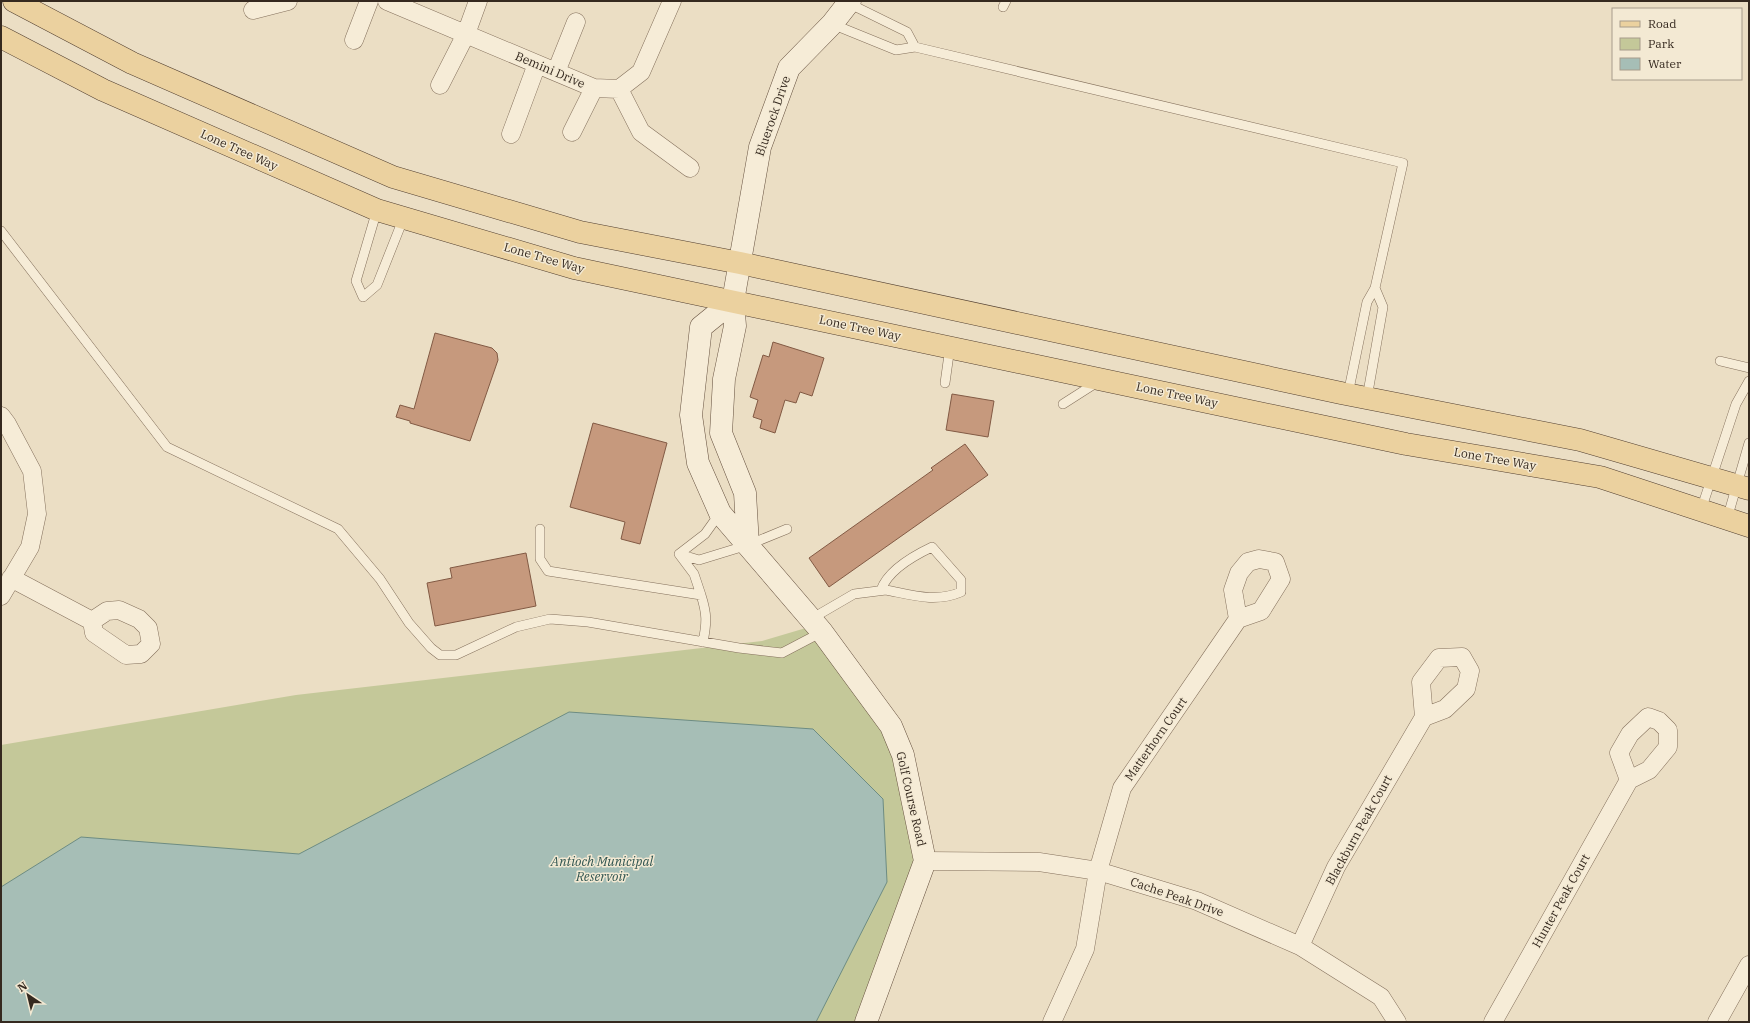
<svg xmlns="http://www.w3.org/2000/svg" width="1750" height="1023" viewBox="0 0 1750 1023" font-family="'IBM Plex Serif',serif">
<style>
.green{fill:#c4c899}
.water{fill:#a6beb6;stroke:#6d8c83}
.building{fill:#c6997d;stroke:#825a44}
.lines{fill:none;stroke-linecap:round;stroke-linejoin:round}
.lane-casing{stroke:#84705c;stroke-width:10}
.street-casing{stroke:#84705c;stroke-width:19}
.secondary-casing{stroke:#66513f;stroke-width:23}
.primary-casing{stroke:#523f30;stroke-width:23}
.lane{stroke:#f6ecd7;stroke-width:9}
.street{stroke:#f6ecd7;stroke-width:18}
.secondary{stroke:#f6ecd7;stroke-width:22}
.primary{stroke:#ebd19f;stroke-width:22}
.labels{text-anchor:middle;stroke-width:3;stroke-linejoin:round;paint-order:stroke}
.street-label{font-size:12px;fill:#35291f;stroke:#f3e9d3}
.water-label{font-size:13px;font-style:italic;fill:#2f5450;stroke:#f3e9d3}
</style>
<rect width="100%" height="100%" fill="#ebdec4"/>
<path class="green" d="M816,625L891,726L925,861L866,1022H1V745L296,695L762,641Z"/>
<path class="water" d="M569,712L813,729L883,799L887,882L816,1022H1V887L81,837L299,854Z"/>
<path class="building" d="M435,333L492,348L497,353L498,360L470,441L410,423V421L396,417L400,405L414,409Z
M773,342L824,358L812,396L800,392L796,403L785,400L775,433L760,428L762,420L753,417L758,400L750,397L763,355L769,357Z
M952,394L994,401L988,437L946,430Z
M593,423L667,443L640,544L621,539L625,522L570,507Z
M965,444L988,475L829,587L809,558L933,470L931,468Z
M526,553L536,606L435,626L427,583L452,578L450,568Z"/>
<g class="lines">
<g class="lane-casing">
<path id="lane" d="M848,3L907,32L915,47
M1003,7L1006,1
M832,24L896,50L915,47L1403,163L1375,288L1367,302L1348,394
M377,210L356,281L363,297L377,285L404,217
M1,231L167,447L338,529L380,579L409,623L431,648L440,655H456L516,627L550,619L588,622L739,648L782,653L822,632
M1720,361L1749,368
M945,383L950,347
M1367,398L1383,307L1375,288
M1063,404L1099,381
M1701,510L1736,404L1749,381
M1727,519L1749,443
M540,529V559L548,571L701,595L694,574L679,554
M679,554L699,560L748,545L787,529
M679,554L705,534L720,513
M701,595C707,614 707,622 703,642
M811,619L854,594L886,590C912,595 935,603 961,592V580L932,547C913,556 888,570 881,590"/>
</g>
<g class="street-casing">
<path id="street" d="M387,1L594,88L619,89L641,72L672,1
M253,10L288,1
M354,40L369,1
M556,72L576,22
M440,85L466,34L478,1
M619,89L641,132L690,168
M572,132L594,88
M511,134L537,64
M1,416L7,424L32,471L37,514L30,547L1,596
M11,578L92,621
M119,610L139,619L148,628L151,644L141,654L126,655L94,633L92,621L107,611Z
M925,861L1039,862L1098,871L1197,901L1300,946L1381,997L1397,1022
M1300,946L1336,867L1424,717L1421,682L1439,658L1462,657L1470,671L1466,689L1445,709L1424,717
M1052,1022L1085,949L1098,871L1122,788L1238,619L1261,611L1281,579L1275,562L1259,559L1248,562L1239,573L1233,590L1238,619
M1493,1022L1629,780L1649,770L1668,747V730L1659,721L1648,717L1630,734L1619,753L1629,780
M1717,1022L1749,965"/>
</g>
<g class="secondary-casing">
<path id="secondary" d="M733,301L701,327L691,415L698,463L720,513L822,632L891,726L903,755L925,861L866,1022
M748,545L745,493L721,433L724,379L735,326L733,301L760,147L789,68L832,24L850,1"/>
</g>
<g class="primary-casing">
<path id="primary" d="M14,1L132,63L393,177L580,232L740,263L1341,393L1580,440L1749,489
M1,37L103,90L377,210L574,268L1406,444L1600,477L1749,526"/>
</g>
<use href="#lane" class="lane"/>
<use href="#street" class="street"/>
<use href="#secondary" class="secondary"/>
<use href="#primary" class="primary"/>
</g>
<g class="labels">
<g class="street-label">
<text transform="translate(550 70) rotate(23)" y="4">Bemini Drive</text>
<text transform="translate(773 116) rotate(-71)" y="4">Bluerock Drive</text>
<text transform="translate(239 150) rotate(24)" y="4">Lone Tree Way</text>
<text transform="translate(544 258) rotate(16)" y="4">Lone Tree Way</text>
<text transform="translate(860 328) rotate(12)" y="4">Lone Tree Way</text>
<text transform="translate(1177 395) rotate(12)" y="4">Lone Tree Way</text>
<text transform="translate(1495 459) rotate(10)" y="4">Lone Tree Way</text>
<text transform="translate(1156 739) rotate(-55)" y="4">Matterhorn Court</text>
<text transform="translate(911 799) rotate(77)" y="4">Golf Course Road</text>
<text transform="translate(1359 830) rotate(-61)" y="4">Blackburn Peak Court</text>
<text transform="translate(1177 897) rotate(19)" y="4">Cache Peak Drive</text>
<text transform="translate(1561 901) rotate(-61)" y="4">Hunter Peak Court</text>
</g>
<g class="water-label">
<text x="602" y="866">Antioch Municipal<tspan x="602" dy="15">Reservoir</tspan></text>
</g>
</g>
<rect width="1750" height="1023" fill="none" stroke="#35291f" stroke-width="4"/>
<rect x="1612" y="8" width="130" height="72" fill="#f3e9d3" stroke="#a79c8b"/>
<rect x="1620" y="21" width="20" height="6" fill="#ebd19f" stroke="#a79c8b"/>
<text x="1648" y="28" font-size="12" fill="#35291f">Road</text>
<rect x="1620" y="38" width="20" height="12" fill="#c4c899" stroke="#a79c8b"/>
<text x="1648" y="48" font-size="12" fill="#35291f">Park</text>
<rect x="1620" y="58" width="20" height="12" fill="#a6beb6" stroke="#a79c8b"/>
<text x="1648" y="68" font-size="12" fill="#35291f">Water</text>
<g transform="translate(28 995) rotate(325)" stroke="#f3e9d3" stroke-width="3" paint-order="stroke">
<path d="M0-3L7 15L0 10L-7 15Z" fill="#35291f"/>
<text y="-6" font-size="11" font-weight="bold" text-anchor="middle" fill="#35291f">N</text>
</g>
</svg>
